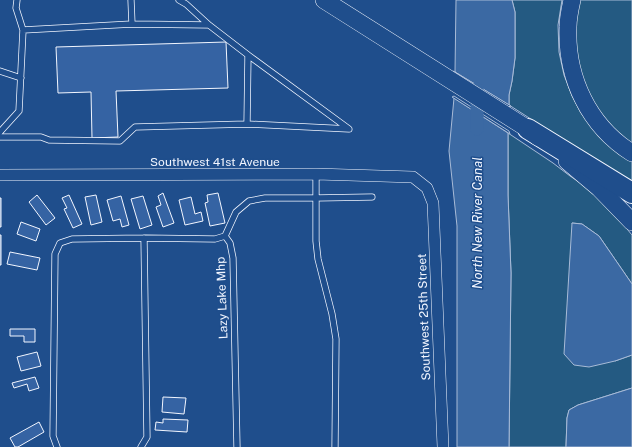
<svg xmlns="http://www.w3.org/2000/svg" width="632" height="447" viewBox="0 0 632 447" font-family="'Public Sans',sans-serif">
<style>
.green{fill:#245a82;stroke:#a8bbd7}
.water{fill:#3b69a3;stroke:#a8bbd7}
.pier{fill:#1f4e8c;stroke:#a8bbd7}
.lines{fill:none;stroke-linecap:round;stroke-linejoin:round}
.canal{stroke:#3b69a3;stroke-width:13}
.building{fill:#3563a3;stroke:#f2f6ff}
.lane-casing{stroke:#f2f6ff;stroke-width:7}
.street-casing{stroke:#f2f6ff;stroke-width:12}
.primary-casing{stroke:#f2f6ff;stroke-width:18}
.highway-casing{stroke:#f2f6ff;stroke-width:22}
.lane{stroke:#1f4e8c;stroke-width:5.5}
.street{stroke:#1f4e8c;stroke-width:11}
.primary{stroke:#1f4e8c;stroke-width:17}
.highway{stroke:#1f4e8c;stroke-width:20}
.labels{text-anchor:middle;stroke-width:3;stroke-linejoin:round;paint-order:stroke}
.street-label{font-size:12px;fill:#f2f6ff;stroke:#1f4e8c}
.water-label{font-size:13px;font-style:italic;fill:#f2f6ff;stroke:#1f4e8c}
</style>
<rect width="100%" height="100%" fill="#1f4e8c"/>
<path class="green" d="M512,0H562L558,25L559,52L564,75L572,96L581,113L592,128L632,161V187L590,157L509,105V95L512,81L515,58V12Z
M575,0H632V147L610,129L575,71Z
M508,133L553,163L570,176L588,188L618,218L632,235V284L599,236L582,224L572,223L615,361L632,355V388L578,405L569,410L567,418L566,447H509L511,273L508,195Z"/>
<path class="water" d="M456,0H512L515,12V58L512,81L509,95V105L455,72Z
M454,98L508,133V195L511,273L509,447H457V226L449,151Z
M572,223L582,224L599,236L632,284V355L615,361L589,367L574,365L564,354Z
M632,388V447H566L567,418L569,410L578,405Z"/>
<path class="pier" d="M453,71L455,72L511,106L508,107L453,72Z
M454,96L509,131L510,134L452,97Z"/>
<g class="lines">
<path class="canal" d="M477,89V129"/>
</g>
<path class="building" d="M226,42L228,88L116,91L118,137L92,138L91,92L58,93L56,47Z
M163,193L174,223L163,227L156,207L161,205L158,196Z
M218,193L225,223L210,226L205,203L208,202L207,195Z
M37,195L55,218L46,225L29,202Z
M69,195L82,224L73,228L64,209L67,208L62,198Z
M96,195L102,222L91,225L85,197Z
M121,196L129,225L122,227L120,219L113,221L107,200Z
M143,196L152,225L140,229L131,199Z
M191,197L195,214L201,212L203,221L185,225L179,200Z
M0,198H1V227H0Z
M21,222L40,229L36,241L17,234Z
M0,235H1V265H0Z
M10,252L40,258L37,270L7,264Z
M10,329H35V342H24V336H10Z
M37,352L41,366L21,371L17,357Z
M35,377L39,388L29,391L27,384L14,388L12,383Z
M163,397L186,398L184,414L162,412Z
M163,419L188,420L187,432L155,430L156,422L163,423Z
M39,422L44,432L18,447H15L10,438Z"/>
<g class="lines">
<g class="lane-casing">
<path id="lane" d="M179,0L186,4L209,25
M23,30L132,24
M0,71L21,78
M247,124L349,129L248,55
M0,132L19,111L23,30L16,8L17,0
M0,137H41L49,140L120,141L135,127L247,124L248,55L209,25L132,24L131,0
M316,174V241L318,259L332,314L336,339L335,447
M57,447L53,436L55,254L60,243L72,239L144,238L215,239L225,236
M141,447L147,437L144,238
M237,447L233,258L230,243L225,236L236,212L249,201L265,198H316L372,197"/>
</g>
<g class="street-casing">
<path id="street" d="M0,175L316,174L413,177L427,188L433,203L443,447"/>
</g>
<g class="primary-casing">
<path id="primary" d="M324,0L528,129L538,137
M572,0C570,9 568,18 568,27C566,78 589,126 632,153
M567,161L599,188L632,222"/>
</g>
<g class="highway-casing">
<path id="highway" d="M528,129L632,193"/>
</g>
<use href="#lane" class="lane"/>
<use href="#street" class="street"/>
<use href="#primary" class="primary"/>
<use href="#highway" class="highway"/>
</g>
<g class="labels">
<g class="street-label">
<text x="215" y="166">Southwest 41st Avenue</text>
<text transform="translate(222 298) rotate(-92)" y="4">Lazy Lake Mhp</text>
<text transform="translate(424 317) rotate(-92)" y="4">Southwest 25th Street</text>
</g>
<g class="water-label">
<text transform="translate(477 223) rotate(-90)" y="5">North New River Canal</text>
</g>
</g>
</svg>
